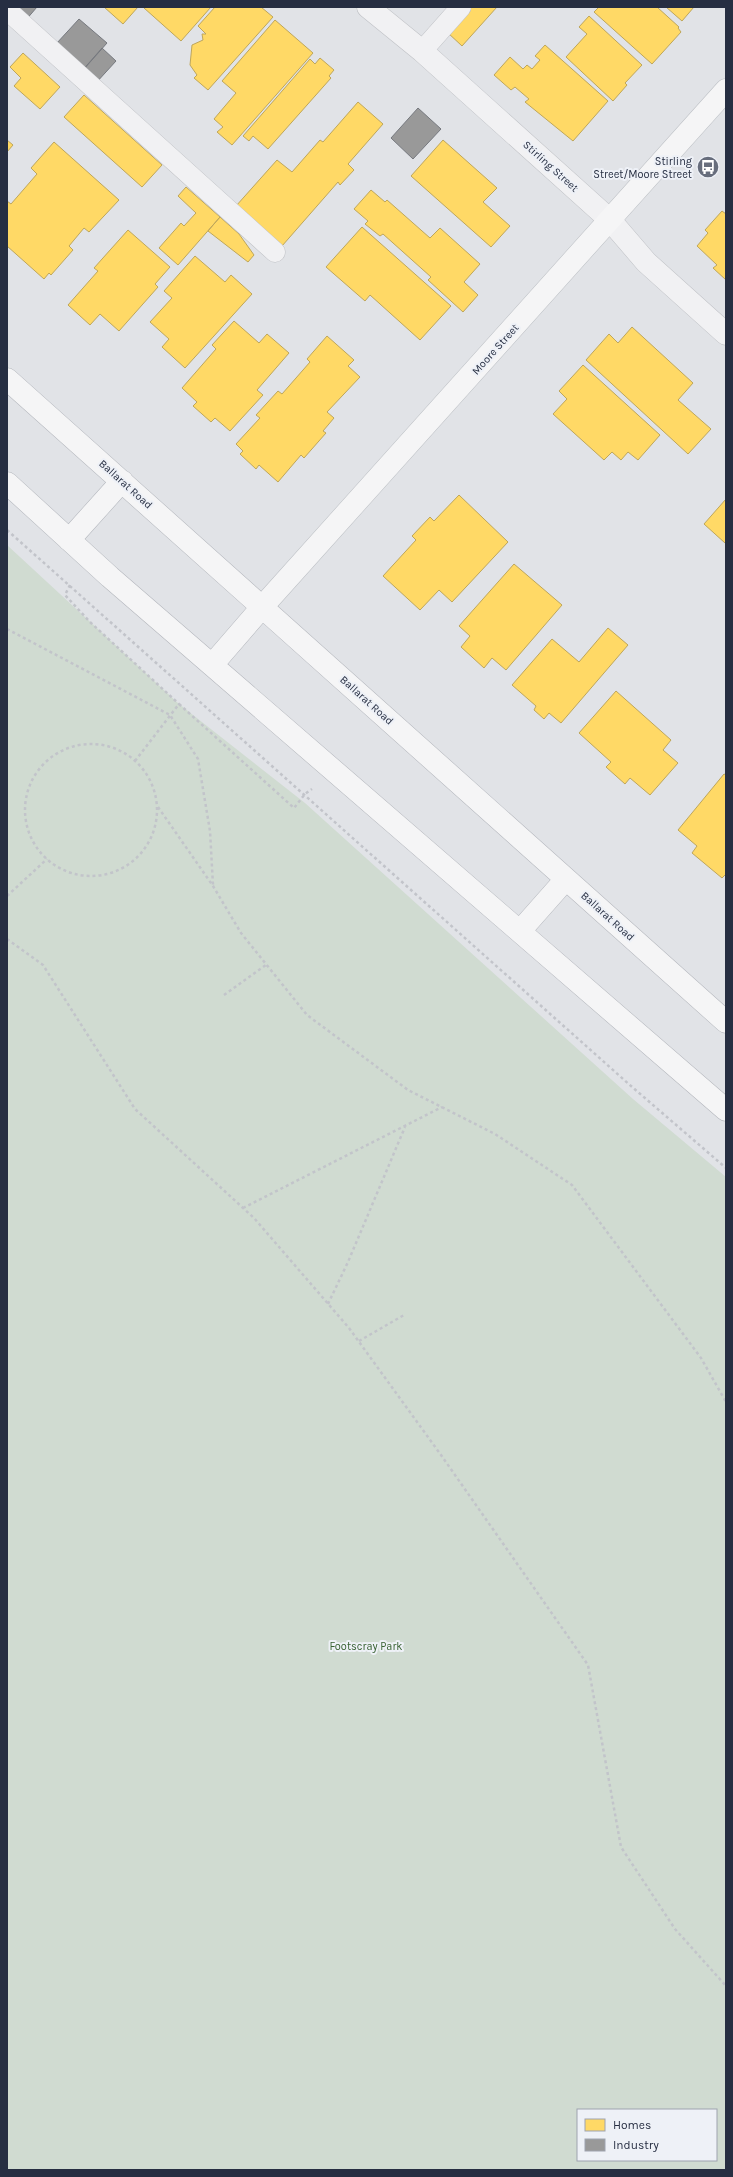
<svg xmlns="http://www.w3.org/2000/svg" width="733" height="2177" viewBox="0 0 733 2177" font-family="Karla,sans-serif">
<style>
.green{fill:#d0dbd1;fill-rule:evenodd}
.homes{fill:#ffd966;stroke:#bea65b}
.industry{fill:#999;stroke:#76797f}
.lines{fill:none;stroke-linecap:round;stroke-linejoin:round}
.lane-casing{stroke:#bfc1c5;stroke-width:21}
.street-casing{stroke:#bfc1c5;stroke-width:23}
.primary-casing{stroke:#bdc0c5;stroke-width:23}
.highway-casing{stroke:#b3b6bc;stroke-width:23}
.path{stroke:#c2c4ca;stroke-width:2.5;stroke-dasharray:3 3;stroke-linecap:butt}
.lane{stroke:#f1f1f3;stroke-width:20}
.street{stroke:#f1f1f3;stroke-width:22}
.primary{stroke:#f5f5f6;stroke-width:22}
.highway{stroke:#f5f5f6;stroke-width:22}
.labels{text-anchor:middle;stroke-width:4;stroke-linejoin:round;paint-order:stroke}
.poi-label{font-size:11px;fill:#262e42;stroke:#eef1f7;text-anchor:end}
.street-label{font-size:11px;fill:#262e42;stroke:#eef1f7}
.park-label{font-size:11px;fill:#376031;stroke:#eef1f7}
</style>
<rect width="100%" height="100%" fill="#e1e3e7"/>
<path class="green" d="M7,545L179,704L305,803L633,1099L726,1177V2170H7ZM578,2110H716V2160H578Z"/>
<path class="homes" d="M104,7H138L123,24Z
M145,7H211L181,41L144,8Z
M215,7H261L273,17L208,90L194,78L197,75L190,65L192,45L203,40L202,34H206L198,26Z
M469,7H497L462,46L447,32Z
M599,7H657L679,27L678,28L681,32L652,64L594,12Z
M666,7H694L682,21Z
M589,16L642,65L625,83L627,85L613,101L566,57L587,34L579,27Z
M275,20L313,53L232,145L217,132L223,127L214,119L236,93L222,81Z
M545,45L608,101L573,141L525,102L529,99L515,87L511,90L494,75L510,57L523,69L527,65L532,69L540,60L535,56Z
M23,53L60,87L40,109L14,86L21,78L10,67Z
M320,58L334,70L329,76L331,78L268,149L253,136L249,141L243,136L310,59L315,64Z
M84,95L162,165L142,187L64,117Z
M358,102L383,124L348,164L354,170L340,185L338,182L282,246L236,206L277,160L292,172L320,140L323,142Z
M7,140L13,145L7,152Z
M443,140L497,188L483,202L510,226L491,247L411,176Z
M54,142L119,200L89,232L84,228L69,246L73,250L51,275L49,273L44,279L7,246V201L11,204L37,174L31,168Z
M186,187L220,217L178,265L159,248L181,223L184,226L196,213L178,196Z
M371,190L385,202L387,200L430,238L440,228L480,264L464,282L478,295L463,312L428,280L431,277L383,234L380,236L365,224L368,221L354,209Z
M722,211L726,214V280L713,268L717,265L697,246L708,233L705,230Z
M220,217L239,234L254,255L248,262L208,231Z
M362,227L451,306L420,340L370,295L365,301L326,267Z
M128,230L170,267L155,284L158,287L119,331L100,314L90,325L68,305L98,271L94,268Z
M195,256L225,282L231,275L252,294L185,368L162,347L169,339L150,322L172,298L164,291Z
M234,321L259,343L267,334L289,353L257,390L263,395L230,431L215,418L211,422L193,406L197,402L182,388L216,349L212,345Z
M632,327L693,383L678,400L711,429L688,454L586,360L609,334L618,343Z
M327,336L354,360L348,366L360,377L327,412L334,418L323,431L326,433L304,458L301,455L278,482L259,465L256,469L240,454L243,451L236,444L260,418L256,415L278,391L282,394L310,362L307,359Z
M583,365L660,435L638,460L628,452L621,460L612,452L604,460L553,414L567,399L559,391Z
M459,495L508,542L452,602L439,590L420,610L383,576L416,540L412,536L430,517L434,521Z
M726,499V541L725,543L704,524Z
M514,564L562,605L506,670L492,658L484,668L461,647L470,636L459,626Z
M608,628L628,645L561,723L549,713L544,719L534,710L536,706L512,685L552,639L579,662Z
M616,691L671,740L663,750L678,763L650,795L630,778L625,784L606,767L611,762L579,733Z
M724,774L726,775V874L722,878L692,853L697,846L678,830Z"/>
<path class="industry" d="M9,7H37L25,21Z
M79,19L107,43L84,69L56,44Z
M102,48L116,61L95,84L81,72Z
M418,108L441,129L413,159L391,138Z"/>
<g class="lines">
<g class="lane-casing">
<path id="lane" d="M7,10L275,252
M422,51L461,7"/>
</g>
<g class="street-casing">
<path id="street" d="M368,7L422,51L610,220L646,262L726,334"/>
</g>
<g class="primary-casing">
<path id="primary" d="M263,606L726,90"/>
</g>
<g class="highway-casing">
<path id="highway" d="M7,379L726,1022
M7,483L110,577L726,1110
M69,540L122,481
M212,665L263,606
M520,931L566,879"/>
</g>
<path class="path" d="M7,530L631,1086L726,1168
M70,585L65,595L90,622L179,704
M7,629L170,715L198,759L210,831L213,885
M25 810a66 66 0 1 1 132 0a66 66 0 1 1-132 0Z
M135,761L179,704L294,808L305,794L312,789
M158,807L213,886L241,933L307,1015L408,1090L495,1134L572,1185L701,1358L726,1402
M7,896L47,859
M7,939L43,965L135,1109L254,1218L349,1328L441,1455L588,1665L621,1847L675,1929L726,1986
M224,995L266,965
M243,1208L442,1107
M328,1304L348,1262L405,1127
M359,1341L404,1315"/>
<use href="#lane" class="lane"/>
<use href="#street" class="street"/>
<use href="#primary" class="primary"/>
<use href="#highway" class="highway"/>
</g>
<defs>
<g id="bus-disc" transform="scale(1.15)"><circle r="9.5" fill="#676d7c" stroke="#eef1f7"/><path d="M-5-6H5V4H4V6H2V4H-2V6H-4V4H-5ZM-3.5-4V0h7V-4ZM-3.5 1.2v1.5H-2V1.2ZM2 1.2v1.5H3.5V1.2Z" fill="#fff"/></g>
</defs>
<g fill-rule="evenodd">
<use href="#bus-disc" x="708" y="167"/>
</g>
<g class="labels">
<g class="poi-label">
<text x="692" y="165">Stirling<tspan x="692" dy="13">Street/Moore Street</tspan></text>
</g>
<g class="street-label">
<text transform="translate(551 166) rotate(42)" y="4">Stirling Street</text>
<text transform="translate(495 349) rotate(-48)" y="4">Moore Street</text>
<text transform="translate(126 484) rotate(42)" y="4">Ballarat Road</text>
<text transform="translate(367 700) rotate(42)" y="4">Ballarat Road</text>
<text transform="translate(608 916) rotate(42)" y="4">Ballarat Road</text>
</g>
<g class="park-label">
<text x="366" y="1650">Footscray Park</text>
</g>
</g>
<rect width="733" height="2177" fill="none" stroke="#262e42" stroke-width="16"/>
<rect x="577" y="2109" width="140" height="52" fill="#eef1f7" stroke="#9ea3af"/>
<rect x="585" y="2119" width="20" height="12" fill="#ffd966" stroke="#9ea3af"/>
<text x="613" y="2129" font-size="12" fill="#262e42">Homes</text>
<rect x="585" y="2139" width="20" height="12" fill="#999999" stroke="#9ea3af"/>
<text x="613" y="2149" font-size="12" fill="#262e42">Industry</text>
</svg>
